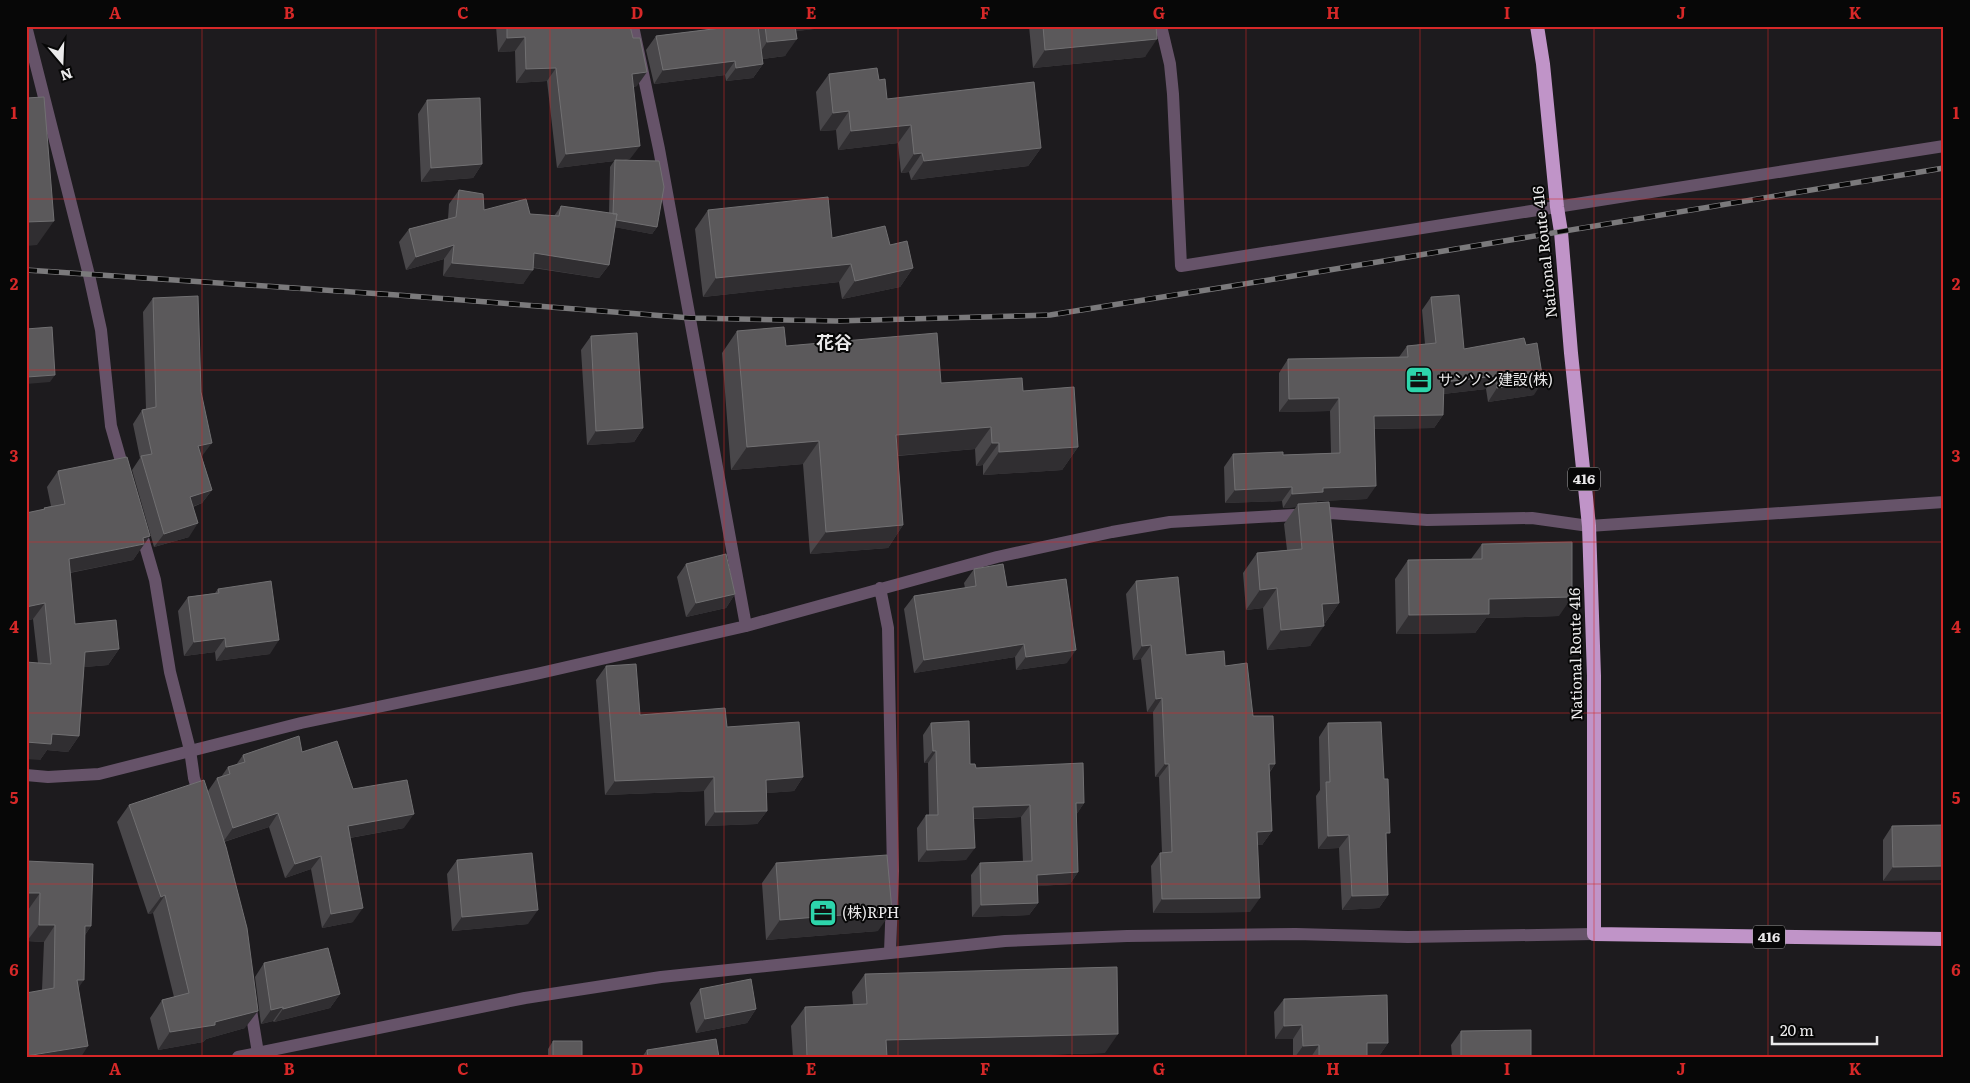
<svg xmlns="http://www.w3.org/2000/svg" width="1970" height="1083" viewBox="0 0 1970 1083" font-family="Literata,'Noto Sans JP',serif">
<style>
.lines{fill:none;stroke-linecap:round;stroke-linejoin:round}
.minor{stroke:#665369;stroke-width:12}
.tertiary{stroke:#665369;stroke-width:12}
.trunk{stroke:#c094c8;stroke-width:14}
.rail-casing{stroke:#7b7a7c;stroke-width:5.5}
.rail{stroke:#070707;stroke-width:4;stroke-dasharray:11;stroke-linecap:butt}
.wall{fill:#49474a}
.shaded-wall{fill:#302e31}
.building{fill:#5b595b;stroke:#717072}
.grid{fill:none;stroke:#d62828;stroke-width:1;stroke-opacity:0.55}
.labels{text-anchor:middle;stroke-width:4;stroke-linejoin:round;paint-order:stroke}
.shield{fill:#070707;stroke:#a7a6a7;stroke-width:1}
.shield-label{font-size:14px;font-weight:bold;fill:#ebeaeb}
.street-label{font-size:15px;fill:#ebeaeb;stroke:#070707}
.poi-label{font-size:15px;fill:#ebeaeb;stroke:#070707;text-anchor:start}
.quarter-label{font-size:18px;font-weight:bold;fill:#ebeaeb;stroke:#070707}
.neatline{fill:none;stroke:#d62828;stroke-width:2}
.grid-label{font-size:16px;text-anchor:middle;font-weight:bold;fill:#d62828}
</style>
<rect width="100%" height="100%" fill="#1d1b1e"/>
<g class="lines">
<path class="minor" d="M26,26L89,275L101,330L111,426L125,475
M633,26L659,149L746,626
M1161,26L1170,64L1173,94L1181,266L1944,146
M140,528L155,580L170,672L190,750L194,778L200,798
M880,588L888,628L893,871L890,952
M26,775L48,777L99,774L301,723L536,674L746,626L997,557L1112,532L1170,522L1330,513L1427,520L1532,518L1589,526L1944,502
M250,1004L258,1053"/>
<path class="tertiary" d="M238,1057L525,998L661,977L1005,941L1127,936L1296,934L1408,937L1594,934"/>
<path class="trunk" d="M1537,26L1543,64L1557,207L1561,232L1571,353L1589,526L1594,676V934L1944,939"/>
<g class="rail-casing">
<path id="rail" d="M26,270L397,295L691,318L836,321L1050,315L1281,278L1944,168"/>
</g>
<use href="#rail" class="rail"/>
</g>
<path class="wall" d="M496,26H630L637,86L633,87L630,159L626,160L657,227L652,234L615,227L609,265L599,278L533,268L523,284L443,276L444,259L406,270L399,242L409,229L448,219L449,204L459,190L484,210L554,216L561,206L609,213L610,167L614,161L557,168L547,81L516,83L515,51L498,52Z
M737,26H839L796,31L785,56L762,59L763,64L753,78L726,81L725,75L654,84L646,50L656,36Z
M1029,26H1156L1145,57L1033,68Z
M829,74L879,80L887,99L1041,148L1028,166L911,180L909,172L901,173L898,143L838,150L836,130L820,131L816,92Z
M427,100L482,164L473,178L421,182L418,114Z
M708,210L832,238L890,245L913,268L900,287L842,299L839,282L703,297L695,229Z
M1431,297L1464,349L1534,395L1488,402L1486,389L1443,394V415L1434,428L1374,429L1367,499L1317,501L1316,503L1339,603L1325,623H1323L1310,646L1267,650L1263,608L1246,610L1243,573L1257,553L1287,550L1284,524L1296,507L1283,508L1282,501L1225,503L1224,467L1233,454L1283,455L1331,453L1330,411L1279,412V373L1288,359L1399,357L1407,346L1425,344L1422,310Z
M153,298L212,490L202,503L193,507L189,537L154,547L132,470L140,458L133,424L142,410L146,409L143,312Z
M737,331L786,346L941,383L1023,391L1078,447L1062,470L983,475V465L976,466L975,449L898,456L903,525L888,548L810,554L803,464L731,470L722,353Z
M591,336L643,428L634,442L587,445L581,350Z
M58,471L144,544L133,560L70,573L75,624L119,649L108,665L84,667L79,736L68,752L47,750L40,760L38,663L33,619L26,621V513L43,510L44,508L51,506L47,487Z
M1482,544L1559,616L1486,618L1475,633L1396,634L1395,579L1408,560L1471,559Z
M686,564L735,594L726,608L686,617L677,577Z
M974,569L1007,587L1067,663L1016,670L1015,657L914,673L904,609L914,596L965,588L964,583Z
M1136,581L1186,655L1225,666L1253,716L1275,764L1270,772L1272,831L1262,845H1258L1250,912L1153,913L1151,866L1160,853H1162L1159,777H1155L1153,712H1147L1141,659L1133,660L1126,594Z
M218,589L270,654L216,661L215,652L184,656L178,611L188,597L215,593Z
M606,666L640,715L727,727L803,777L794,791L766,793L767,811L757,824L705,826L704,791L605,795L596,680Z
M931,723L970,764L976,768L1084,803L1076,815L1078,872L1070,884L1037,886L1038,903L1029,915L972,917L971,875L980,863L1023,862L1021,817L974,819L966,860L918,862L917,828L926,815H929L928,763H924L923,735Z
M1328,723L1386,838L1388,895L1379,908L1342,910L1339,848L1318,849L1316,796L1320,790L1319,737Z
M302,752L404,828L350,838L353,922L322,928L311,869L285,878L269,827L224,842L245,1028L206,1039L203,1042L158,1050L150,1018L162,1000L174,997L153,913L148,914L117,822L129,805L208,791L217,778L221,777L228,767L236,765L243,755Z
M1944,825L1883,881V840L1892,826Z
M457,860L528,924L452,931L447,874Z
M26,861L91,926L85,935L79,988L42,990L44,942L27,941L28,910H26Z
M776,863L878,931L766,940L762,883Z
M264,963L340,994L330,1008L274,1022L273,1021L261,1024L255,977Z
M865,974L1105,1053L961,1057H793L791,1026L805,1007L853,1005L852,992Z
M700,989L756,1009L747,1023L696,1033L690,1003Z
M1284,999L1388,1043L1379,1056L1293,1057V1039H1275L1274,1012Z
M1461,1031L1531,1057H1452L1451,1045Z
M553,1041L582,1057H548V1049Z
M647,1050L719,1057H642Z"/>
<path class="shaded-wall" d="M786,26H839L782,33Z
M525,37L515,51L498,52L507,38Z
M797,39L785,56L755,60L767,42Z
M1157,39L1145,57L1033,68L1045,50Z
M735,61L725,75L654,84L663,70Z
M763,64L753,78L726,81L736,68Z
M556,68L547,81L516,83L526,69Z
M647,72L637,86L622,88L632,74Z
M849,111L836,130L820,131L833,113Z
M911,125L898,143L838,150L851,131Z
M640,146L630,159L615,161V160L614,161L557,168L566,154Z
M1041,148L1028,166L911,180L924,161Z
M922,153L909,172L901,173L914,154Z
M482,164L473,178L421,182L431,168Z
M613,219L657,227L652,234L608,226Z
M54,221L37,245L26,246V222Z
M454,245L444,259L406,270L416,257Z
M534,253L609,265L599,278L525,266Z
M452,263L533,270L523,284L443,276Z
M851,264L839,282L703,297L716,278Z
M913,268L900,287L842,299L855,281Z
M55,375L50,382L26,384L27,377Z
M1495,376L1486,389L1434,395L1444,382Z
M1543,381L1534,395L1488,402L1497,388Z
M1339,398L1330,411L1279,412L1289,399Z
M1443,415L1434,428L1364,429L1374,416Z
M991,427L975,449L880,457L896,435Z
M643,428L634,442L587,445L596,431Z
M819,441L803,464L731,470L747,447Z
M212,443L202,456L188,459L198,446Z
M992,443H999L983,465L976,466Z
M1078,447L1062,470L983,475L999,452Z
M1376,486L1367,499L1317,501L1314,506L1298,504L1296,507L1283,508L1292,494L1323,488Z
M1292,487L1282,501L1225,503L1235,490Z
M212,490L202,503L180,511L190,497Z
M198,523L189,537L154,547L164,534Z
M903,525L888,548L810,554L826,532Z
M150,536L133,560L58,575L69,559Z
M1277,588L1263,608L1246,610L1260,590Z
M735,594L726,608L686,617L696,603Z
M1572,597L1559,616L1486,618L1475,633L1396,634L1409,615L1489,599Z
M45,603L33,619L26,621V607Z
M1339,603L1325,623L1308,624L1322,604Z
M1324,626L1310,646L1267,650L1281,630Z
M225,638L215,652L184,656L194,642Z
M279,640L270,654L216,661L226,647Z
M1024,644L1015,657L914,673L924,660Z
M1151,645L1141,659L1133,660L1142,646Z
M119,649L108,665L74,668L85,652Z
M1076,650L1067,663L1016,670L1026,657Z
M1162,698L1153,712H1147L1156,699Z
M52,734L79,736L68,752L47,750L40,760L26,759V742Z
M933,751H936L928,763H924Z
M1165,764H1169L1159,777H1155Z
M1269,764H1275L1265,778Z
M714,777L704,791L605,795L615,781Z
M803,777L794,791L756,794L766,780Z
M1076,803H1084L1076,815Z
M1030,805L1021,817L965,819L973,807Z
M767,811L757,824L705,826L715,812Z
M278,813L269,827L223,842L233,828Z
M414,814L404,828L338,840L348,826Z
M1272,831L1262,845H1248L1257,832Z
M1349,835L1339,848L1318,849L1328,836Z
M975,848L966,860L918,862L927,850Z
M321,856L311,869L285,878L295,864Z
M1944,866V880L1883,881L1893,867Z
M1078,872L1070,884L1028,887L1037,875Z
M26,893H40L28,910H26Z
M165,895L153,913L148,914L161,897Z
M1388,895L1379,908L1342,910L1352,896Z
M1260,898L1250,912L1153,913L1162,899Z
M1038,903L1029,915L972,917L981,905Z
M363,908L353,922L322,928L331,914Z
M538,910L528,924L452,931L462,917Z
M892,911L878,931L766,940L780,920Z
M39,925H55L44,942L27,941Z
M85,926H91L79,943Z
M77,980H84L72,997Z
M340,994L330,1008L274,1022L283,1009Z
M283,1007L273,1021L261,1024L271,1010Z
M756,1009L747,1023L696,1033L705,1019Z
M258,1011L245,1028L206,1039L203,1042L158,1050L170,1032L215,1022Z
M1302,1025L1293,1039H1275L1284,1026Z
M1118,1034L1105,1053L960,1057H875L886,1040Z
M1367,1043H1388L1379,1056L1358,1057Z
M1319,1045L1311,1057H1295L1303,1046Z
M88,1046L81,1057H26Z"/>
<path class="building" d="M507,26H630L633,38H640L647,72L632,74L640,146L566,154L556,68L526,69L525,37L507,38Z
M737,26H758L763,64L736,68L735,61L663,70L656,36Z
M765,26H795L797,39L767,42Z
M1043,26H1156L1157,39L1045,50Z
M877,68L879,80L885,79L887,99L1034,82L1041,148L924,161L922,153L914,154L911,125L851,131L849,111L833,113L829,74Z
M44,97L54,221L26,222V98Z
M480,98L482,164L431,168L427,100Z
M615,160L659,161L664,187L657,227L616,220L617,214H613Z
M459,190L483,194L484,210L526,199L530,214L559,216L561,206L617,214L609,265L534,253L533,270L452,263L454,245L416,257L409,229L456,217Z
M828,197L832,238L885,226L890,245L907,241L913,268L855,281L851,264L716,278L708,210Z
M1459,295L1464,349L1524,338L1526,345L1537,343L1543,381L1497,388L1495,376L1444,382L1443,415L1374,416L1376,486L1323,488V492L1292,494V487L1235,490L1233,454L1283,452V455L1340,453L1339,398L1289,399L1288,359L1408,357L1407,346L1436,343L1431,297Z
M198,296L201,392L212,443L198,446L212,490L190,497L198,523L164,534L141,456L152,454L142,410L156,407L153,298Z
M52,327L55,375L27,377L26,329Z
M784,327L786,346L937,333L941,383L1022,378L1023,391L1074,387L1078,447L999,452V443H992L991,427L896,435L903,525L826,532L819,441L747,447L737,331Z
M637,333L643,428L596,431L591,336Z
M127,457L150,536L143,538L144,544L69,559L75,624L116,620L119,649L85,652L79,736L52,734L51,744L26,742V662L51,664L45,603L26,607V513L45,509L44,508L65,504L58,471Z
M1329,502L1339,603L1322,604L1324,626L1281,630L1277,588L1260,590L1257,553L1302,549L1298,504Z
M1572,542V597L1489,599V614L1409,615L1408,560L1482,559V544Z
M726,554L735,594L696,603L686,564Z
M1003,564L1007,587L1066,579L1076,650L1026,657L1024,644L924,660L914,596L976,586L974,569Z
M1178,577L1186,655L1224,651L1225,666L1247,663L1253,716H1273L1275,764H1269L1272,831L1257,832L1260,898L1162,899L1160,853L1172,852L1169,764H1165L1162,698L1156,699L1151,645L1142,646L1136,581Z
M271,581L279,640L226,647L225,638L194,642L188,597L219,593L218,589Z
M636,664L640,715L725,708L727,727L799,722L803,777L766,780L767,811L715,812L714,777L615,781L606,666Z
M969,721L970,764H975L976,768L1083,763L1084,803H1076L1078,872L1037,875L1038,903L981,905L980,863L1032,861L1030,805L973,807L975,848L927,850L926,815H938L936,751H933L931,723Z
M1381,722L1384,779H1388L1390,833H1386L1388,895L1352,896L1349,835L1328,836L1326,782H1330L1328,723Z
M299,736L302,752L337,741L353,789L407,780L414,814L348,826L363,908L331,914L321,856L295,864L278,813L233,828L217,778L230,774L228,767L245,762L243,755Z
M204,780L226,847L247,928L258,1011L215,1022V1025L170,1032L162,1000L189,993L165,895L161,897L129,805Z
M1944,825V866L1893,867L1892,826Z
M532,853L538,910L462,917L457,860Z
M887,855L892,911L780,920L776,863Z
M26,861L93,864L91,926H85L84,980H77L88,1046L26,1056V993L54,988L55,925H39L40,893H26Z
M328,948L340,994L283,1009V1007L271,1010L264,963Z
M1117,967L1118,1034L886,1040L887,1057H807L805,1007L867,1004L865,974Z
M751,979L756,1009L705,1019L700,989Z
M1387,995L1388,1043H1367V1057H1319V1045L1303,1046L1302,1025L1284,1026V999Z
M1531,1030V1057H1461V1031Z
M716,1039L719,1057H648L647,1050Z
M553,1041H582V1057H553Z"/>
<path class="grid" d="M202,26V1057M376,26V1057M550,26V1057M724,26V1057M898,26V1057M1072,26V1057M1246,26V1057M1420,26V1057M1594,26V1057M1768,26V1057M26,199H1944M26,370H1944M26,542H1944M26,713H1944M26,884H1944"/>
<defs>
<g id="office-square" transform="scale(1.4375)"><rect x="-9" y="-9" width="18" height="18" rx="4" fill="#2dd5ab" stroke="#070707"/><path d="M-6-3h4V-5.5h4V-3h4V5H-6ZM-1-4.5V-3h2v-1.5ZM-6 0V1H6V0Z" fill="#111"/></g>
</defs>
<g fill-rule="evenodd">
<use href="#office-square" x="1419" y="380"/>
<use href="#office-square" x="823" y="913"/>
</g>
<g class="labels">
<g class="shield">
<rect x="1568" y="467.5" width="32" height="23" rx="4"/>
<rect x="1753" y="925.5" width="32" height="23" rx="4"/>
</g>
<g class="shield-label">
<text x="1584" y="484">416</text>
<text x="1769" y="942">416</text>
</g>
<g class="street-label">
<text transform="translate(1545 252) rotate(-96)" y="5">National Route 416</text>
<text transform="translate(1576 654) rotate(-91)" y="5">National Route 416</text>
</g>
<g class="poi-label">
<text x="1438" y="385">サンソン建設(株)</text>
<text x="842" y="918">(株)RPH</text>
</g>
<g class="quarter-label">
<text x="834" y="349">花谷</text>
</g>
</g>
<rect width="1970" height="1083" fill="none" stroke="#070707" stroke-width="55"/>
<g transform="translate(62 62) rotate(161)" stroke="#070707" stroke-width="4" paint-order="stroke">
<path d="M0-4L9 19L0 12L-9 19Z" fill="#ebeaeb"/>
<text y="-8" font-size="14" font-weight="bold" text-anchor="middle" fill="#ebeaeb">N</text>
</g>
<path d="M1772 1036v8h105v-8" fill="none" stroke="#ebeaeb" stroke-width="2.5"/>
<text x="1780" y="1036" font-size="15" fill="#ebeaeb" stroke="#070707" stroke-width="4" paint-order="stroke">20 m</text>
<rect x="28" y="28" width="1914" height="1028" class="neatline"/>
<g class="grid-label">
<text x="115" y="19">A</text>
<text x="289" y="19">B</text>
<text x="463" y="19">C</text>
<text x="637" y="19">D</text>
<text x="811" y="19">E</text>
<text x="985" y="19">F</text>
<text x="1159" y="19">G</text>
<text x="1333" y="19">H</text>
<text x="1507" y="19">I</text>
<text x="1681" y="19">J</text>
<text x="1855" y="19">K</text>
<text x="14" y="119">1</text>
<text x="1956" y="119">1</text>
<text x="14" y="290">2</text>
<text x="1956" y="290">2</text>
<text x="14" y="462">3</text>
<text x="1956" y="462">3</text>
<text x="14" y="633">4</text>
<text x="1956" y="633">4</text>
<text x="14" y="804">5</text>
<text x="1956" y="804">5</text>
<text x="14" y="976">6</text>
<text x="1956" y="976">6</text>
<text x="115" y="1075">A</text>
<text x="289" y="1075">B</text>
<text x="463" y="1075">C</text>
<text x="637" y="1075">D</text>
<text x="811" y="1075">E</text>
<text x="985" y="1075">F</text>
<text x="1159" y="1075">G</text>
<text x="1333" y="1075">H</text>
<text x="1507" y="1075">I</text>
<text x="1681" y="1075">J</text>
<text x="1855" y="1075">K</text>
</g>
</svg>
